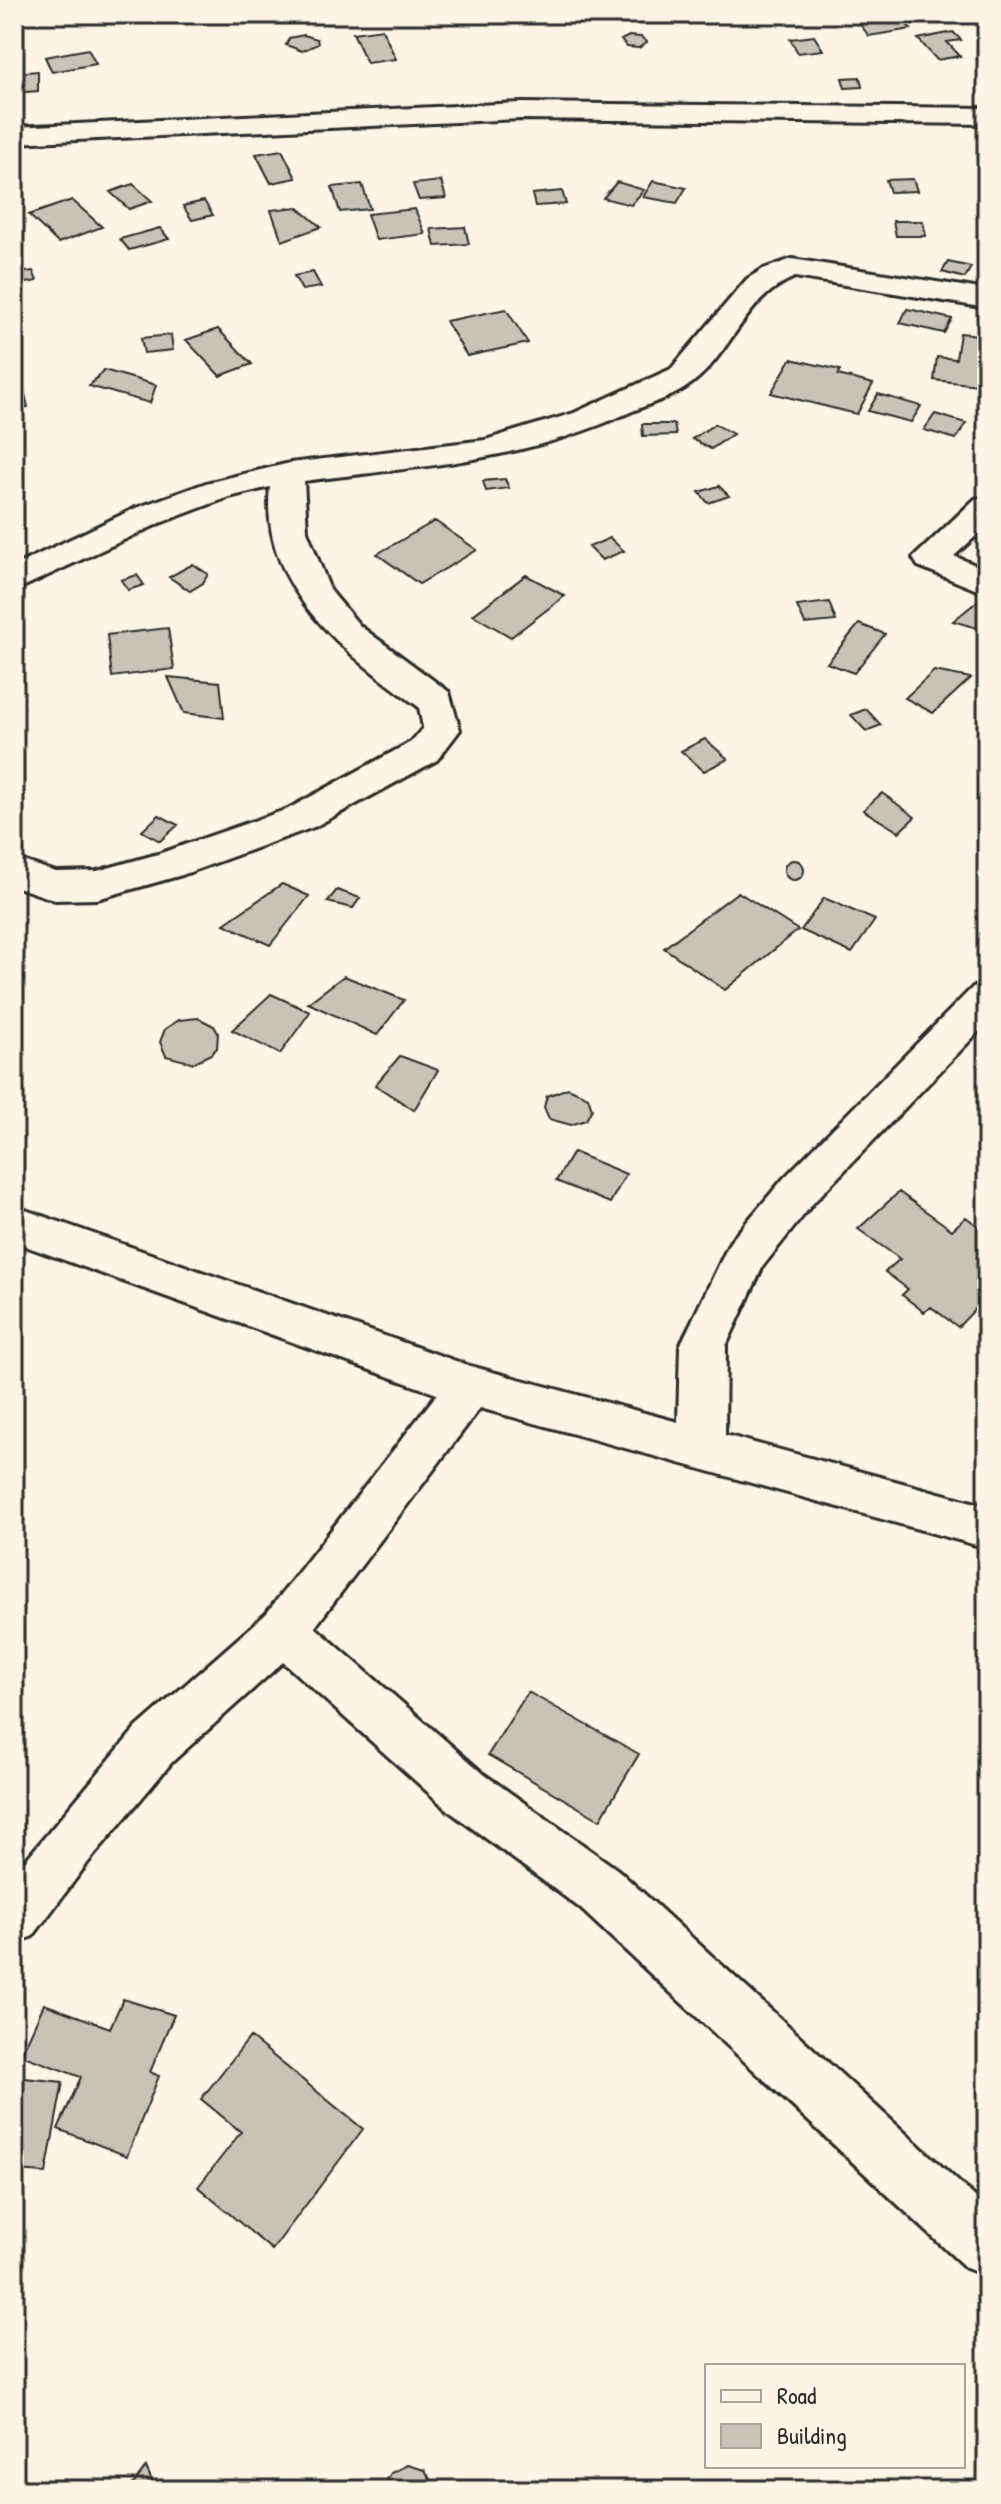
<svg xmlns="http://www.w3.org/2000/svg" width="1001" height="2504" viewBox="0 0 1001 2504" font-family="'Patrick Hand',sans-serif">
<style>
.building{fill:#c8c3b7;stroke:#2b2b2b;stroke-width:2}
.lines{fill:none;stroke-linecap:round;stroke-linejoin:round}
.minor-casing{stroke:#2b2b2b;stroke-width:6}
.minor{fill:#fcf5e5;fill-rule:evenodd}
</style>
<rect width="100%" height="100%" fill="#fcf5e5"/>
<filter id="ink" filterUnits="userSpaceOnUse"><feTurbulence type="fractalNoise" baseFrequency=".0125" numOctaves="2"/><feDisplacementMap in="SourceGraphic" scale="16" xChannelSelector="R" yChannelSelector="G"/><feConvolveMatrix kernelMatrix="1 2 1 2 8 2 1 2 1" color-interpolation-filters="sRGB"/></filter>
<g filter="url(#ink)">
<path class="building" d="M852,14H898L911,29L869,36Z
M382,29L396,59L367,63L353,33Z
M953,32L961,40L947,42L960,56L937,60L918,39Z
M304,35L317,39L318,44L302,51L286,45L289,38Z
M629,36L641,37L647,42L639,48L627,47L621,40Z
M814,36L823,50L798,53L790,39Z
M88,49L96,64L52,72L45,57Z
M38,71V91L14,93V73Z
M860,77L862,87L845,88L842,78Z
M282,150L296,178L271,183L256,154Z
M913,179L917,191L890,192L886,180Z
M441,181L446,198L419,200L413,184Z
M653,181L686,188L677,203L643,197Z
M617,182L644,190L631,205L603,198Z
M133,184L152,201L129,209L110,192Z
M362,184L370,209L340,212L332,187Z
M562,191L566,204L535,206L532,194Z
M72,200L102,227L58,243L29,215Z
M204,201L213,215L192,220L183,206Z
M297,207L321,227L282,241L271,210Z
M415,209L425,234L376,240L367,214Z
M893,221H923L926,236H896Z
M465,227L469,244L435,246L431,229Z
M160,228L169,239L129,250L120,239Z
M948,262L971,267L965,278L942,272Z
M33,271L37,281L21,284L18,273Z
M313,272L321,287L302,290L294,276Z
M506,309L528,343L467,356L446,321Z
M907,309L913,310L952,319L944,333L900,323Z
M218,329L252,364L220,376L186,340Z
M960,333L987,336V386L934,380L937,357L956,359Z
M171,335L173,350L144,353L141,338Z
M791,359L840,370L838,375L873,384L857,414L771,393Z
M104,370L156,385L150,403L89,386Z
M22,382L28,407L14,409V384Z
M878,394L921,406L911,422L868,411Z
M935,414L966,423L956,439L924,430Z
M642,424H674L676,435L643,436Z
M715,424L733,434L711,449L692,439Z
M505,479L509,488L486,491L483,481Z
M719,486L729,496L708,503L699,492Z
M435,521L477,550L419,584L377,554Z
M610,538L624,551L602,560L589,547Z
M193,564L208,574L203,583L190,591L169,577Z
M137,575L144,585L128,590L121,580Z
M526,575L565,596L511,637L473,615Z
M985,595L987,631L953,621Z
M829,602L836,621L805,624L797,606Z
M859,624L885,634L854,673L827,663Z
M168,628L174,669L112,677L107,635Z
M934,671L971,678L933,713L905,698Z
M168,677L220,682L224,718L184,713Z
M866,709L881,725L866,731L851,715Z
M705,739L728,759L704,771L681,751Z
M882,793L915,817L899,832L863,810Z
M159,815L178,825L160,841L142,831Z
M784 870a10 10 0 1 1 20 0a10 10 0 1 1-20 0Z
M282,884L309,896L270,945L224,924Z
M337,890L360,898L353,908L327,902Z
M738,892L798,930L725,990L664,948Z
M824,898L875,920L852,953L801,930Z
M344,976L404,1000L377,1035L308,1003Z
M271,994L310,1012L280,1054L232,1030Z
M198,1018L214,1026L218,1033L217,1048L211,1054L193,1063L166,1056L160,1042L165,1029L179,1020Z
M400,1056L438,1070L414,1110L375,1085Z
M568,1088L588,1097L592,1109L586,1120L571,1125L549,1119L544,1107L547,1096Z
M573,1152L626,1174L610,1203L556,1181Z
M899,1192L952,1230L966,1217L987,1233V1305L982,1302L958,1327L931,1307L924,1312L902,1295L908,1289L885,1272L900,1259L858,1229Z
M528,1692L639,1754L600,1820L488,1755Z
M123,1999L174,2015L150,2072L159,2076L127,2156L58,2129L81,2077L21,2055L44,2004L110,2028Z
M250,2037L363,2129L272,2250L198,2187L241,2132L201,2099Z
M14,2077L63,2082L46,2173L14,2171Z
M407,2465L425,2470L436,2490H381L391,2473Z
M146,2467L156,2490H129Z"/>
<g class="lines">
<g class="minor-casing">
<path id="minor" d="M521,103L987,108V124L521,119L14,143V127Z
M792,259L987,290V308L795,277C742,298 730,360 685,388C670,398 651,403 635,410C518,463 427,465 304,481L307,531L330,590L360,626L449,692L460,730L437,760L314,827L182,875L97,899L55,900L14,886V858L56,872L97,871L158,854L288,809L411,742L423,728L419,707C347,654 259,589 270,487L229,497L160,523L14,591V566L136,508L206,483L290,463L485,440L574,413L671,369L747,279L763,269Z
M987,496V526L954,556L987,570V594L918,566L913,558L975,499Z
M987,983V1023L814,1202L763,1266L726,1346L725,1435L987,1506V1548L480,1408L315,1627L485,1775L618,1870L987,2208V2276L966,2268L580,1908L449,1811L283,1662L172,1762L89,1861L33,1936L14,1944V1874L136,1728L266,1614L437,1394L14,1242V1206L470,1366L678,1422L680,1346L730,1242L784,1178L973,987Z"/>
</g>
<use href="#minor" class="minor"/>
</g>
</g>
<rect width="1001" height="2504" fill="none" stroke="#fcf5e5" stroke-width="48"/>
<rect x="24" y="24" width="953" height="2456" fill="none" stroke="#2b2b2b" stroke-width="3" filter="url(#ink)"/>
<rect x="705" y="2364" width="260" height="104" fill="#fcf5e5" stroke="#a8a49b" stroke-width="2"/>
<rect x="721" y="2390" width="40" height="12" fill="#fcf5e5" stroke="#a8a49b" stroke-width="2"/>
<text x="777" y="2404" font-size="24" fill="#2b2b2b">Road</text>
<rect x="721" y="2424" width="40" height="24" fill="#c8c3b7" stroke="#a8a49b" stroke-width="2"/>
<text x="777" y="2444" font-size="24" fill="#2b2b2b">Building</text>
</svg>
